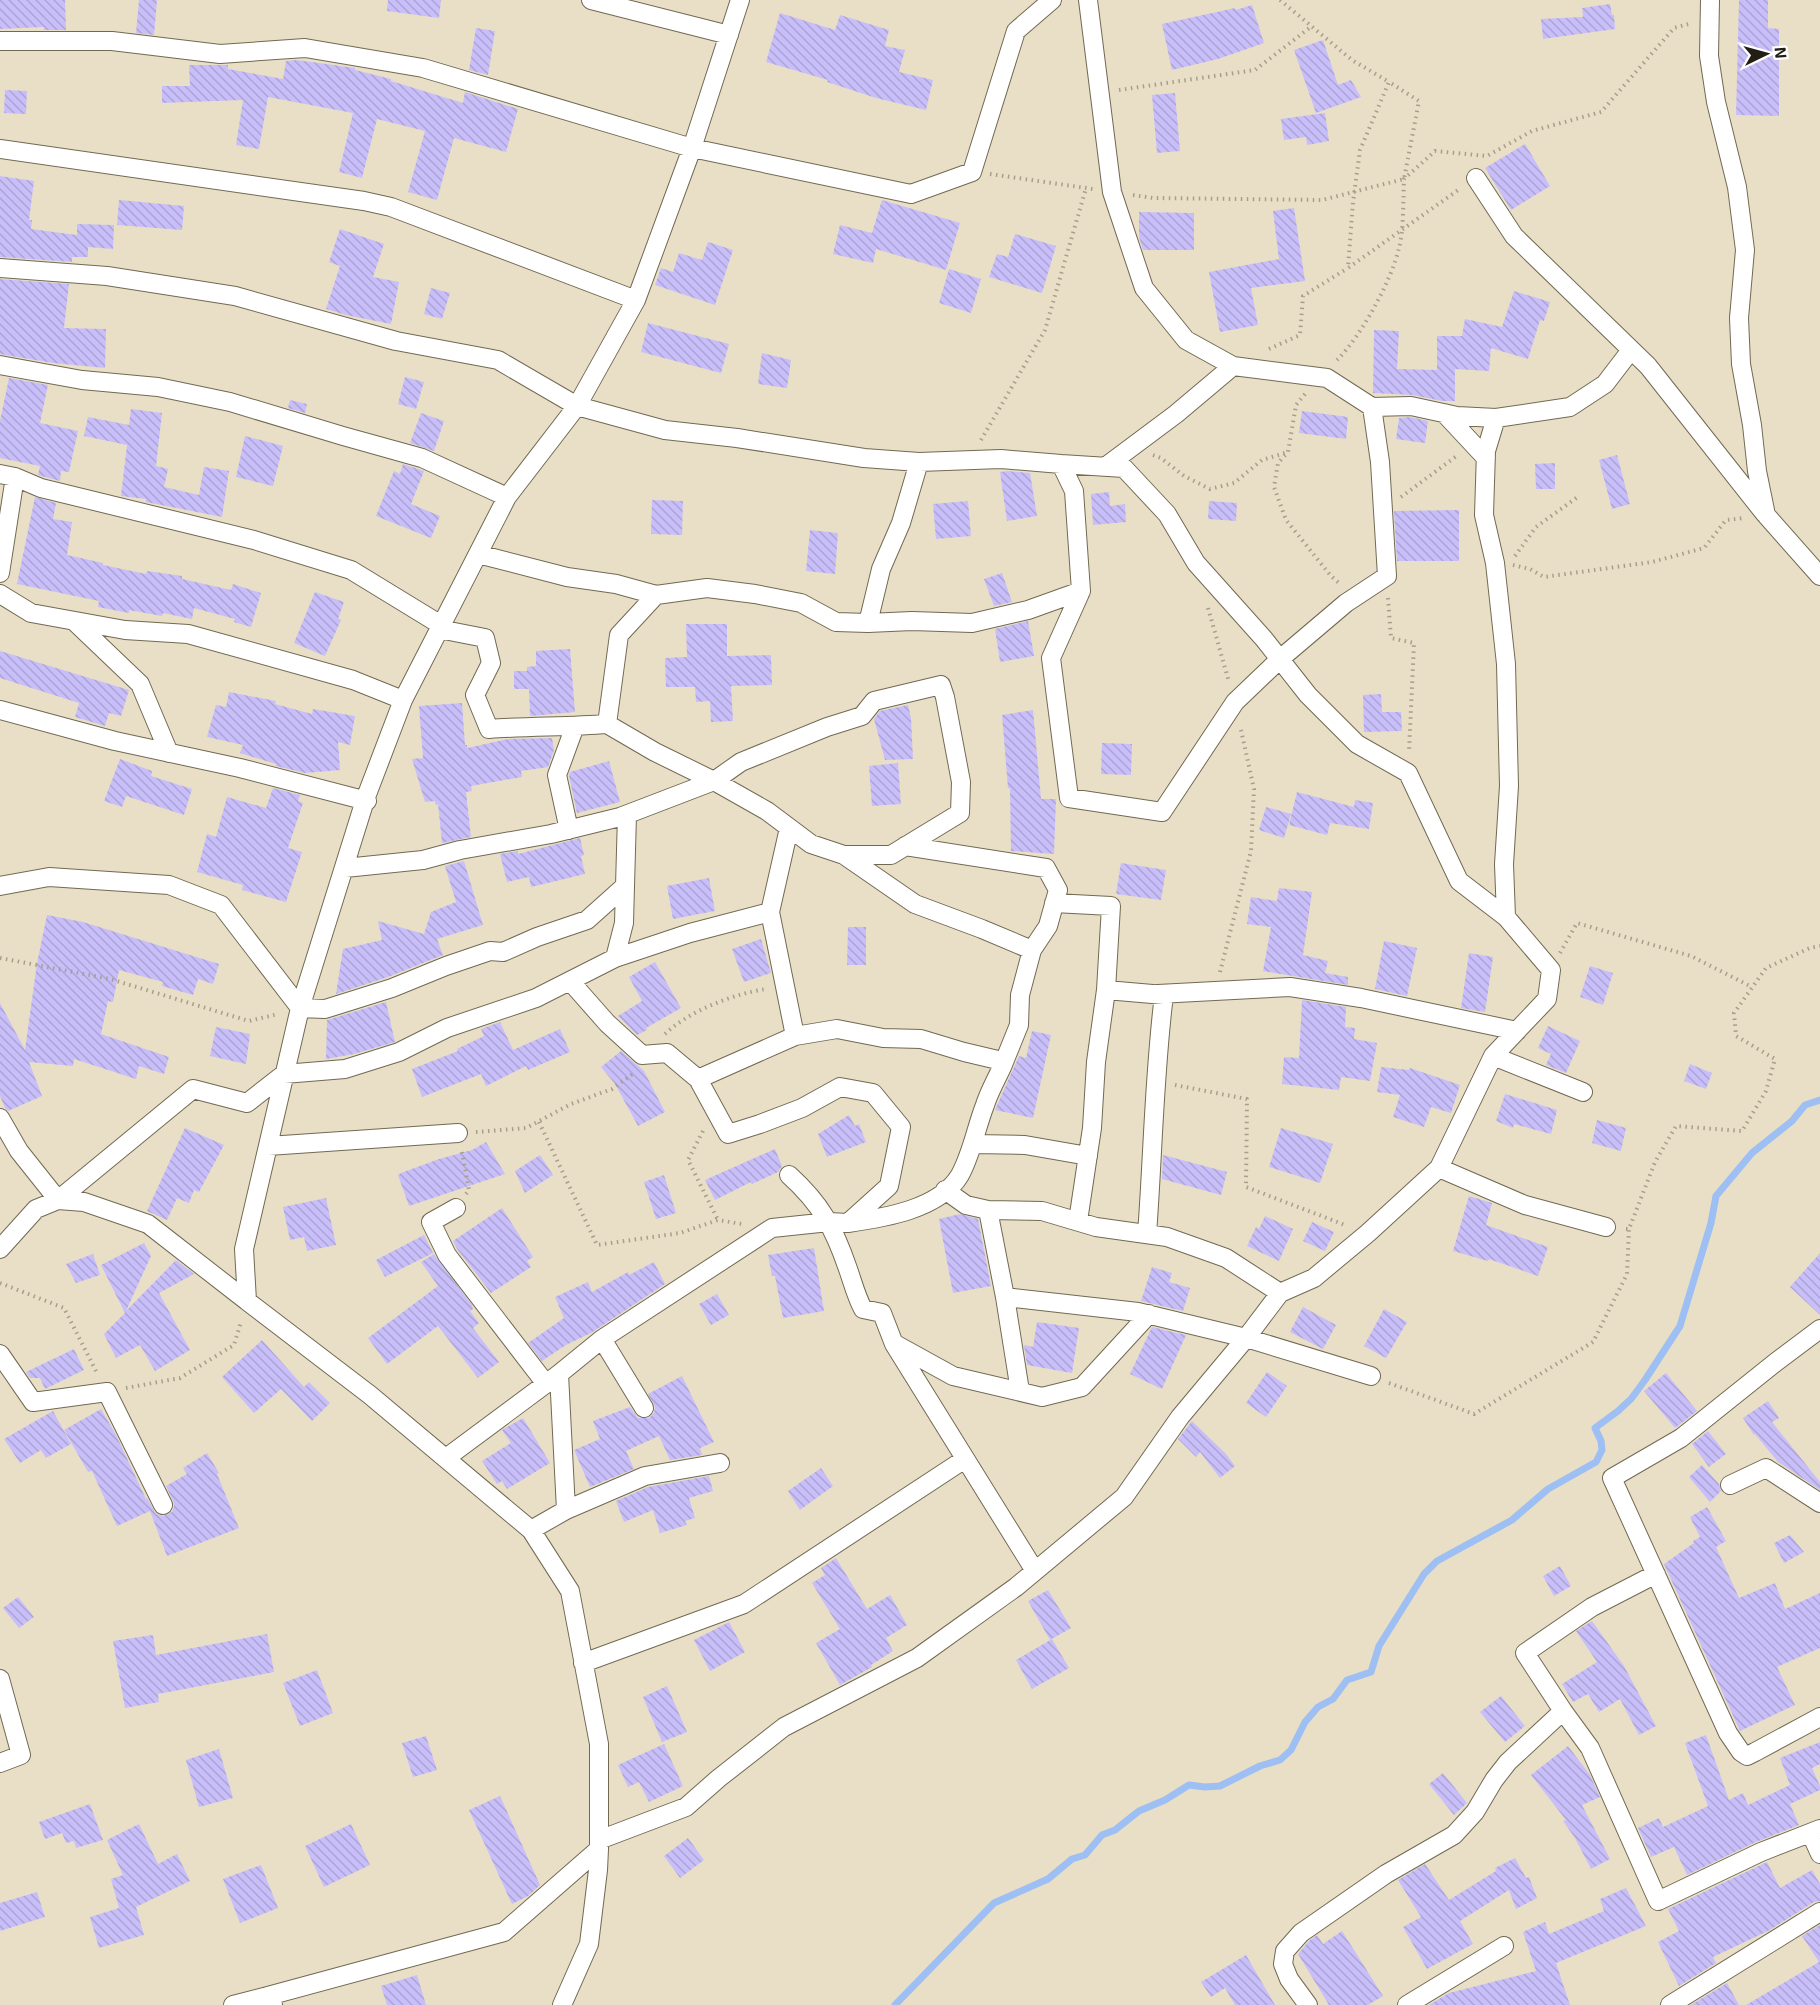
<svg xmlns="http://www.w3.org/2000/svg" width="1820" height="2005" viewBox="0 0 1820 2005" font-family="'Exo 2',sans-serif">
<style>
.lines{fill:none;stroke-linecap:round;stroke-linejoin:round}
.stream{stroke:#9dbff3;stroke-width:7}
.building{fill:url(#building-back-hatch)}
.minor-casing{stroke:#726953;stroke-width:20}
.path{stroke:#a79f8c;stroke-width:4;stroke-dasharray:1.5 4.5;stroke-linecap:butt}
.minor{stroke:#fff;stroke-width:18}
</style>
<defs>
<pattern id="building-back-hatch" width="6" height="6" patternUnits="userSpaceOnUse" patternTransform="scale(1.5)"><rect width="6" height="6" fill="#c8bffa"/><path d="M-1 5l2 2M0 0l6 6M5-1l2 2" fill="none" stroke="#aca4d5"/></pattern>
</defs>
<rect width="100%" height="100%" fill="#e9dfc6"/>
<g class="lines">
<path class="stream" d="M895,2005L994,1903L1048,1879L1072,1859L1085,1855L1102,1835L1115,1830L1139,1811L1165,1800L1189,1785L1205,1787L1220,1786L1260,1766L1280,1760L1291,1750L1305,1722L1318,1707L1333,1699L1347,1680L1371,1672L1379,1646L1424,1574L1437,1561L1512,1520L1548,1489L1596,1462L1602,1450L1601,1441L1595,1428L1618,1411L1631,1399L1645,1380L1680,1326L1711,1223L1716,1196L1752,1153L1792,1121L1805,1105L1820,1100"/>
</g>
<path class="building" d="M0,0H65L66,30H44V27L0,29Z
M139,0H157L154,35L136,33Z
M388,0H441L439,18L387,11Z
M1739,0H1768V28L1779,29V116L1736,115Z
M1610,4L1612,15H1614L1615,29L1543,39L1541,19L1583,17L1582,8Z
M1252,5L1264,43L1218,59L1172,70L1162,24L1235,8L1236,10Z
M780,13L835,30L840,15L889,30L885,46L905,50L899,72L933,80L926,110L876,98L827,82L828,80L766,62Z
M476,28L495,31L488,75L469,70Z
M1323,40L1338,85L1351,80L1361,97L1316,113L1294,50Z
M297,60L355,68V70L391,79V81L463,103L465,92L518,109L506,152L454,138L437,200L408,192L425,131L377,119L362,178L339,172L353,113L268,97L259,149L236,145L243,100L162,103V86H190L189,65H228V69L283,79L286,61Z
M5,90L27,91L26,114L4,113Z
M1175,93L1180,151L1157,153L1152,95Z
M1325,113L1329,141L1307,145L1306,137L1284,140L1281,119Z
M1525,144L1550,186L1511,210L1485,168Z
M0,176L34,181L29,220H32L31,229L77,235V224L114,225L113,249L88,247V257H72V262L0,257Z
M119,200L184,206L182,230L117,225Z
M882,200L960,223L946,270L876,249L873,263L833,254L840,225L872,233Z
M1294,208L1305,281L1251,288L1258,325L1220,332L1209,272L1279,259L1273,211Z
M1139,212L1194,213V250H1143L1139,237Z
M340,229L384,244L373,277L399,282L391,324L346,315L326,309L340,266L329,262Z
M1015,234L1056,246L1042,293L989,277L997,254L1008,257Z
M708,242L733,250L715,305L655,285L661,268L673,272L679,253L702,260Z
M949,269L981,279L971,313L939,303Z
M0,279L69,284L64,328L106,329L105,368L53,363L0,354Z
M431,288L450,293L442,319L424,314Z
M1514,291L1550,302L1544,321L1540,320L1528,359L1491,348L1489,371L1455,369V401H1442L1413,395L1373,393L1374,330L1399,331L1397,369L1437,370V336H1462L1465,319L1502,327Z
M648,323L729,344L721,373L641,352Z
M762,353L791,360L787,388L758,384Z
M405,377L424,382L416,409L398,404Z
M9,378L48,385L40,423L78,431L69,472L61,471L60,481L38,475L40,466L0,458V421Z
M290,400L307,404L305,413L288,408Z
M131,409L162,413L156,466L168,469L164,487L199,495L204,467L229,471L222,517L146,502V499L121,496L127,445L84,436L88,417L129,425Z
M1302,411L1348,417L1346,439L1299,433Z
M421,413L444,421L434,451L410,443Z
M1410,417L1428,421L1425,443L1396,439L1399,418Z
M245,436L283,446L273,486L236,477Z
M1617,455L1630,504L1612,509L1599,460Z
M1555,463V489H1536L1535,464Z
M403,464L424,471L411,504L440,516L431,538L376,516L394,471L400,474Z
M1008,471L1030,473L1037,516L1007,521L1000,472Z
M1109,492L1110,506L1125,504L1126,522L1093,525L1091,494Z
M35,497L56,503L53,519L72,522L67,555L103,563V565L146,574L147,571L182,576V579L231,590L233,584L261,593L251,627L234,622L235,619L194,608L192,619L163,613L162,616L129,610V613L98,607L99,601L17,584Z
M652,500L683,501L682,535L651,534Z
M968,501L971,536L936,539L933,504Z
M1209,501L1237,503L1236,521L1208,519Z
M1459,510V561H1397L1394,511Z
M810,530L838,533L835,574L806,571Z
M1002,573L1012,602L994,606L984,579Z
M315,592L344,602L338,619L341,620L325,656L294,643Z
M1028,621L1034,656L1000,662L995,629Z
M686,624H727V656L771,655L772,685L731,686L733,721L711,722L710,701L696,702L695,687H666L665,658L687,657Z
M570,649L575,712L530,716L529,689H514V671H527V667L536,666V651Z
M0,651L129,690L121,716L109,713L105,726L75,717L79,703L0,678Z
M229,692L276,701L275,704L312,714L313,709L355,716L350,745L338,742L340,770L305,773L276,766V764L240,753L243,745L207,737L216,705L226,707Z
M1381,694L1382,712H1401L1402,731L1364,732L1363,695Z
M462,703L465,745H467V748L508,739L552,738L554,750L548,767L521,771L522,777L471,786L472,791L466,792L471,837L442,843L438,804L436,805L435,801L425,802L412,759L423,758L419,706Z
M908,705L911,718L913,759L885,760L874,719L880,711Z
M1033,710L1041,799H1056L1054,854L1011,851L1010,788H1008L1002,715Z
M1102,743L1132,744L1131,775L1101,774Z
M120,759L152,771L151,776L192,789L184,815L126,796L122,807L104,801Z
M609,761L620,802L577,813L569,776L570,772Z
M898,763L901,804L872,806L869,766Z
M273,788L300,795L298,801L303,803L288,848L302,852L286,902L242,890L243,885L197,872L207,834L216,837L227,797L266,808Z
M1297,792L1354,807L1355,800L1373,803L1369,829L1330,823L1327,835L1289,825Z
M1266,807L1291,814L1284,838L1259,830Z
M580,838L584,855L581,856L585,874L531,887L529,877L507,882L500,854L518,851V854Z
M464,861L483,925L437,939L443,955L388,977L336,994L343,949L382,940L378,921L424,934L431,912L456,902L445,866Z
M1121,863L1166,870L1161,900L1116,894Z
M709,878L715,911L673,919L667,886Z
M1279,888L1312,892L1303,955L1328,961L1325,973L1348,977V985L1263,971L1271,927L1247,924L1251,897L1277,901Z
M47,915L83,922L219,964L213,984L198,979L193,995L162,986L163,982L119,970L113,1002L108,1001L101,1034L169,1057L164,1074L139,1066L136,1079L74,1059L73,1066L29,1062L42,1096L8,1111L5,1108L0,1096V1003L25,1050L37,963Z
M848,927H866V965H847Z
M761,939L771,973L744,982L732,949Z
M1384,941L1417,948L1407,996L1375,989Z
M1469,953L1493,957L1485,1012L1461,1008Z
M655,962L681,1008L646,1028L647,1030L637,1035L618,1016L642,1001L629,977Z
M1590,966L1613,973L1603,1005L1580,997Z
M1302,1000L1346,1007L1345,1027L1355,1028L1354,1039L1377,1043L1370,1081L1341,1077L1339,1090L1282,1084L1284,1057L1299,1058Z
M386,1002L395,1042L354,1054L326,1059L327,1020Z
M500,1022L513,1050L560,1029L570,1052L528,1070L526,1066L486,1086L481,1074L422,1097L412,1069L458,1051L457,1049L484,1036L481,1029Z
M1548,1026L1580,1041L1566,1073L1546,1065L1551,1054L1538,1048Z
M216,1027L250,1034L246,1064L210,1056Z
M1032,1031L1051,1035L1033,1118L995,1110L1019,1056L1026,1058Z
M621,1051L644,1071L665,1112L638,1126L615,1084L601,1067Z
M1690,1064L1712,1073L1706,1089L1684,1081Z
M1381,1067L1409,1070L1410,1068L1460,1085L1451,1113L1431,1107L1424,1127L1393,1117L1400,1095L1377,1092Z
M1505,1094L1557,1110L1551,1134L1514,1124L1513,1128L1496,1121Z
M849,1115L855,1126L859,1124L866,1142L827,1157L818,1134Z
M1597,1120L1626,1128L1621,1151L1592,1143Z
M185,1128L224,1145L199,1192L194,1190L189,1203L177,1198L167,1220L147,1211Z
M1281,1128L1333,1144L1320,1183L1269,1167Z
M486,1142L505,1174L409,1206L398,1175L401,1173L439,1159L472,1150Z
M775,1149L782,1166L778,1172L752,1184L751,1182L715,1200L705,1180Z
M540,1155L553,1175L525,1193L515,1171Z
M1163,1155L1227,1172L1221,1195L1162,1179Z
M664,1175L676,1213L656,1219L644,1182Z
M1469,1196L1492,1203L1486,1225L1548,1247L1538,1276L1489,1259L1488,1261L1453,1251Z
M326,1198L336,1245L307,1251L304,1237L290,1240L283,1207Z
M502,1208L533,1257L527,1261L531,1267L491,1293L457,1249L453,1241Z
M960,1214L978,1219L991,1286L953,1293L939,1219Z
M1265,1216L1293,1229L1279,1261L1247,1246L1256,1227L1259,1229Z
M1312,1222L1334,1232L1325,1251L1303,1241Z
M424,1235L433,1253L385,1277L376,1260Z
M144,1243L151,1256L126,1311L176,1260L194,1274L159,1293L190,1350L155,1371L140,1345L116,1358L104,1334L125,1313L101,1265Z
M814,1248L824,1311L783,1318L775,1276H772L768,1255Z
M1820,1253V1315L1790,1287Z
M93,1254L100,1275L76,1283L66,1264Z
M434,1254L472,1305L473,1309L470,1311L479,1323L473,1328L499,1362L478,1378L438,1326L387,1364L368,1338L438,1286L421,1262Z
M654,1262L665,1284L591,1333L566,1345L542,1361L528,1343L564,1318L555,1297L588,1282L592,1292L628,1272L629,1275Z
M1152,1267L1172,1273L1169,1282L1190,1288L1183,1311L1141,1301Z
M717,1294L729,1315L711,1325L699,1304Z
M1303,1307L1336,1325L1323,1349L1290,1332Z
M1384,1309L1407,1322L1386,1358L1364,1346Z
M1037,1322L1079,1328L1072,1373L1027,1365L1024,1345L1033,1347Z
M1152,1327L1186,1335L1162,1389L1130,1374Z
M262,1340L304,1387L309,1382L330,1403L312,1421L281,1389L254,1413L222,1377Z
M74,1349L84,1370L45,1389L40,1378H30L26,1372Z
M1267,1372L1287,1386L1266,1417L1246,1403Z
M1666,1373L1697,1411L1675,1428L1644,1391Z
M682,1376L714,1442L700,1448L702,1455L670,1460L659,1436L626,1451L634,1469L590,1487L574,1450L600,1439L593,1421L630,1407L638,1418H649L654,1413L655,1407L648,1394Z
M1768,1401L1779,1418L1772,1422L1820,1482V1490L1778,1462L1755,1434L1754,1435L1743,1418Z
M101,1409L116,1435L146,1499L147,1498L156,1514L163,1516L172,1512L174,1506L173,1501L166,1486L187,1474L183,1468L207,1453L219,1473L217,1474L239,1528L167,1556L150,1511L117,1526L92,1471L88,1472L64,1430Z
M53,1411L71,1444L46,1458L41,1450L20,1463L4,1439Z
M523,1418L550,1463L507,1489L502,1481L497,1484L482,1461L511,1443L502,1430Z
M1192,1421L1226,1454L1235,1466L1220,1478L1200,1452L1196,1457L1178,1439Z
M1708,1431L1726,1454L1709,1467L1692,1444Z
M1702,1465L1719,1484L1721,1491L1710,1502L1689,1477Z
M821,1468L833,1486L800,1510L788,1491Z
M709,1476L713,1491L689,1498L695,1518L685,1521L687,1525L660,1533L653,1510L624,1522L616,1501L648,1487Z
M1707,1507L1726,1541L1716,1547L1739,1598L1775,1583L1785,1609L1820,1593V1648L1777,1667L1795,1705L1740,1731L1664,1564L1694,1543L1693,1541L1700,1537L1690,1517Z
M1790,1535L1804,1552L1784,1563L1774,1543Z
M836,1558L867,1609L890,1595L907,1625L886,1638L893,1651L871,1665L872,1667L840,1685L816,1643L840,1629L812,1583L825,1575L821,1568Z
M1560,1566L1571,1586L1554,1596L1543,1576Z
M1048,1590L1071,1628L1050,1640L1028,1601Z
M18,1597L34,1617L19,1628L3,1608Z
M1592,1621L1624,1666L1656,1726L1639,1735L1620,1699L1599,1712L1588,1694L1573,1702L1562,1684L1597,1662L1576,1631Z
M729,1622L745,1652L710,1671L694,1640Z
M267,1634L274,1672L158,1694L159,1702L125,1708L113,1641L153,1635L156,1655Z
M1052,1639L1069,1668L1032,1689L1016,1660Z
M317,1670L333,1713L300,1726L283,1683Z
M667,1686L687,1732L662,1742L643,1697Z
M1501,1696L1525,1726L1505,1742L1480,1712Z
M1706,1735L1729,1800L1743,1793L1748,1805L1790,1785L1780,1758L1820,1742V1764L1812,1768L1820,1786V1790L1790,1804L1799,1825L1756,1842L1687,1875L1674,1847L1651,1857L1638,1828L1659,1818L1663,1827L1708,1806L1685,1743Z
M426,1736L437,1770L413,1777L402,1743Z
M664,1744L683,1786L649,1802L639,1782L628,1787L618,1765Z
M1568,1746L1590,1775L1600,1797L1582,1805L1610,1859L1591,1869L1575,1838L1563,1821L1566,1820L1531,1775Z
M219,1749L233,1798L199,1807L186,1760Z
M1443,1773L1467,1803L1454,1815L1429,1784Z
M500,1796L540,1885L528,1896L512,1904L469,1810Z
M90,1804L103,1840L76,1848L74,1841L66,1843L62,1833L45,1839L39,1822Z
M139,1824L158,1864L177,1854L190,1881L136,1907L144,1935L99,1948L90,1917L119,1908L111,1879L123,1875L107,1840Z
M351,1824L370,1865L324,1887L305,1846Z
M688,1838L704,1860L680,1878L664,1856Z
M1515,1858L1526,1878L1529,1877L1537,1898L1516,1909L1509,1890L1460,1921L1473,1944L1427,1969L1403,1927L1421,1917L1398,1880L1425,1864L1449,1900L1496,1871L1495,1868Z
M1767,1862L1780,1888L1812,1870L1820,1884V1901L1814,1902L1768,1931L1713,1957L1716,1963L1679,1986L1658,1942L1679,1931L1668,1909Z
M261,1865L278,1908L240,1923L223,1879Z
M1626,1888L1646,1926L1556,1963L1570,2005H1429L1449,1993L1536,1971L1523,1932L1545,1922L1549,1934L1604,1911L1600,1899Z
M37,1892L45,1917L0,1931V1903Z
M1820,1925V2005H1746L1819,1962L1802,1936Z
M1342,1931L1383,1996L1368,2005H1329L1298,1954L1309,1941L1317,1935L1323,1944Z
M1246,1955L1275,2005H1235L1225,1988L1211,1997L1201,1982Z
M417,1975L426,2005H387L381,1986Z
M1727,1983L1739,2005H1691Z"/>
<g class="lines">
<g class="minor-casing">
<path id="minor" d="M591,0L729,35
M1088,0L1112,192L1144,288L1186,340L1233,366
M1710,0L1709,56L1716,102L1737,187L1745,250L1739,318L1741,364L1752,425L1757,471L1766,515L1820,576
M0,41H112L220,54L305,48L423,68L692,148L911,194L972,172L1016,31L1052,0
M0,149L364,201L391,207L636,300
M1476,178L1514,236L1648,366L1765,514
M0,268L107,276L235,296L396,341L498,360L577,406L665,430L737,438L864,458L919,462L901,523L881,569L868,623
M0,365L82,380L158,387L230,402L343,436L422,458L507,497
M1372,407L1411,406L1457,416L1496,418L1486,451L1484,515L1495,563L1506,664L1509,786L1504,864L1506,917
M1444,413L1486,458
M1496,418L1570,407L1605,384L1631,350
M1061,464L1124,468L1167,514L1196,563L1264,639L1308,695L1357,744L1408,773L1459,881L1506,917L1551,970L1547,999L1493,1056L1439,1168L1368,1233L1314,1278L1280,1293
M0,474L15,477L41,488L254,540L351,570L441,625
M478,554L567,577L616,584L656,595
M0,573L15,477
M1081,591L1051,658L1069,798L1162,812L1235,702L1280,659L1346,603L1387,576L1380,462L1372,407L1327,378L1233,366L1176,414L1105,467
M0,594L31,613L125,630L188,634L353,680L403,700
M74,621L140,684L169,753
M439,629L485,638L491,663L475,695L489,729C528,726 568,727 607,724
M0,710L115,741L240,768L367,801
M569,830L557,775L575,726
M844,855L915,904L982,929L1032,950L1048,926L1058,890L1046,868L905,846
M345,868L423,860L460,850L551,834L620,817L714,781L767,811L811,844L844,855H891L960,813L961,782L945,697L941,685L874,701L862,716L827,727L741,762L714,781L655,752L607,724L619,635L656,595L707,588L755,594L801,603L836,622L868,623L912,621L972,623L1028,610L1081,591L1074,491L1061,464L1001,459L919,462
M0,886L49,877L169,885L221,905L300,1008L325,1009L392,988L446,966L490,951L503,952L537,937L587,920L625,886L624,923L615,958
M625,886L627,815
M1054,903L1111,906L1106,990L1164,995C1154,1074 1153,1154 1147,1234
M770,912L789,828
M570,981L607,1023L642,1055L667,1053L698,1079
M1158,994L1290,987L1361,998L1517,1031
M795,1036L837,1029L883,1038L921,1039L964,1052L1002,1061V1067C996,1080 989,1092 985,1105C976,1128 972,1153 960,1175C940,1209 884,1218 848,1223
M1493,1056L1583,1092
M1002,1067L1019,1025L1020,995L1032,950
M0,1118L19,1151L58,1200L193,1089L247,1103L284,1074L345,1069L399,1052L447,1028L536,998L615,958L690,933L770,912L795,1036L698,1079L728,1134L760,1124L802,1108L840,1087L873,1093L901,1127L889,1186L848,1223L829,1222L772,1228L602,1339L559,1374L446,1458
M974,1144L1025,1145L1088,1156
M268,1146L458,1133
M1439,1168L1525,1205L1606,1227
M789,1175C821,1204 834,1228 848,1269C853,1283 856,1296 863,1309L882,1313L894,1344L1035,1571
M945,1190L966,1205L988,1210L1005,1297L1020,1391
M456,1208L431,1222L447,1255L546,1384
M1078,1221L1092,1128L1096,1062L1106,990
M0,1249L36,1209L58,1200L84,1202L148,1224L247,1301
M1005,1297L1138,1312L1246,1338L1371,1376
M1820,1329L1776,1362L1681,1438L1612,1478L1728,1733L1741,1752L1747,1756L1755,1752L1820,1717
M602,1339L644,1408
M895,1344L953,1376L1042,1397L1082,1387L1149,1314
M0,1354L33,1402L107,1392L163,1505
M1730,1485L1766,1468L1820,1503
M566,1510L645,1476L720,1463
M531,1530L566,1510L559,1374
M583,1663L744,1604L965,1459
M0,1679L21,1755L0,1763
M1563,1711L1590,1748L1658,1901L1761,1852L1820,1829
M1811,1834L1820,1854
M599,1840L686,1807L719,1778L784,1727L917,1658L1016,1587L1124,1497L1180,1417L1246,1338L1280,1293L1226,1258L1167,1237L1096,1227L1042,1211L988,1210
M233,2005L268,1996
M273,2005L268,1996L504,1932L599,1849
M562,2005L589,1944L598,1870L599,1849V1744L570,1591L531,1530L370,1395L247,1301L244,1249L300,1008L366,797L403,700L507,497L577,406L636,300L692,148L740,0
M1308,2005L1289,1979L1283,1964L1285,1951L1301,1933L1386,1874L1454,1835L1475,1812L1494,1780L1508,1762L1563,1711L1525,1653L1592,1607L1656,1574
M1407,2005L1504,1946
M1670,2005L1820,1912"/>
</g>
<path class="path" d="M1280,0L1352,60L1389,82L1360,150L1353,202L1348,268L1461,188
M1119,90L1255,70L1312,26
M990,174L1093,189
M1133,195L1153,198L1322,200L1404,179L1419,101L1389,82
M1269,349L1300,335L1303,296L1348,268
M1337,360C1361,336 1391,282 1399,248C1404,230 1403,199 1404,179L1435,151L1487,156L1532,131L1601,112L1674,28L1692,23
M1305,394L1296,405L1288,452L1278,463L1274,487L1286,520L1331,576L1340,584
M981,440L1045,330L1086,188
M1153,455L1161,458L1184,476L1210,489L1234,483L1262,460L1288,452
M1401,497L1458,455
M1515,556L1536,527L1579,496
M1513,565L1530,569L1544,577L1652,562L1704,548L1726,520L1744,518
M1388,598L1391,638L1414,643L1409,752
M1208,608L1229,682
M1560,953L1577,923L1691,956L1752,987
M0,958L110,979L249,1021L278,1014
M1220,972L1251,851L1254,789L1241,730
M665,1034C689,1011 733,994 766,989
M1175,1085L1247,1099L1246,1187L1345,1225
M539,1122L597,1245L680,1233L718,1220L742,1224
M703,1131L688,1160L718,1220
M476,1132L526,1128L571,1104L612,1089L634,1073
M462,1152L469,1190L466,1194
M1626,1229H1629L1655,1162L1676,1126L1742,1131L1766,1091L1775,1059L1736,1036L1734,1013L1766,968L1810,948L1820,946
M0,1283L64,1308L97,1373
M1389,1383L1474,1414L1593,1342L1627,1274L1629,1229
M126,1388L180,1378L234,1345L241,1322"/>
<use href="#minor" class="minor"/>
</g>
<g transform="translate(1766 54) rotate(85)" stroke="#ffffff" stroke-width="4.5" paint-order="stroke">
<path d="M0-4.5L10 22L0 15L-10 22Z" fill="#221e15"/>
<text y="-9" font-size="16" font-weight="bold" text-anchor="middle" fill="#221e15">N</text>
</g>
</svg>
